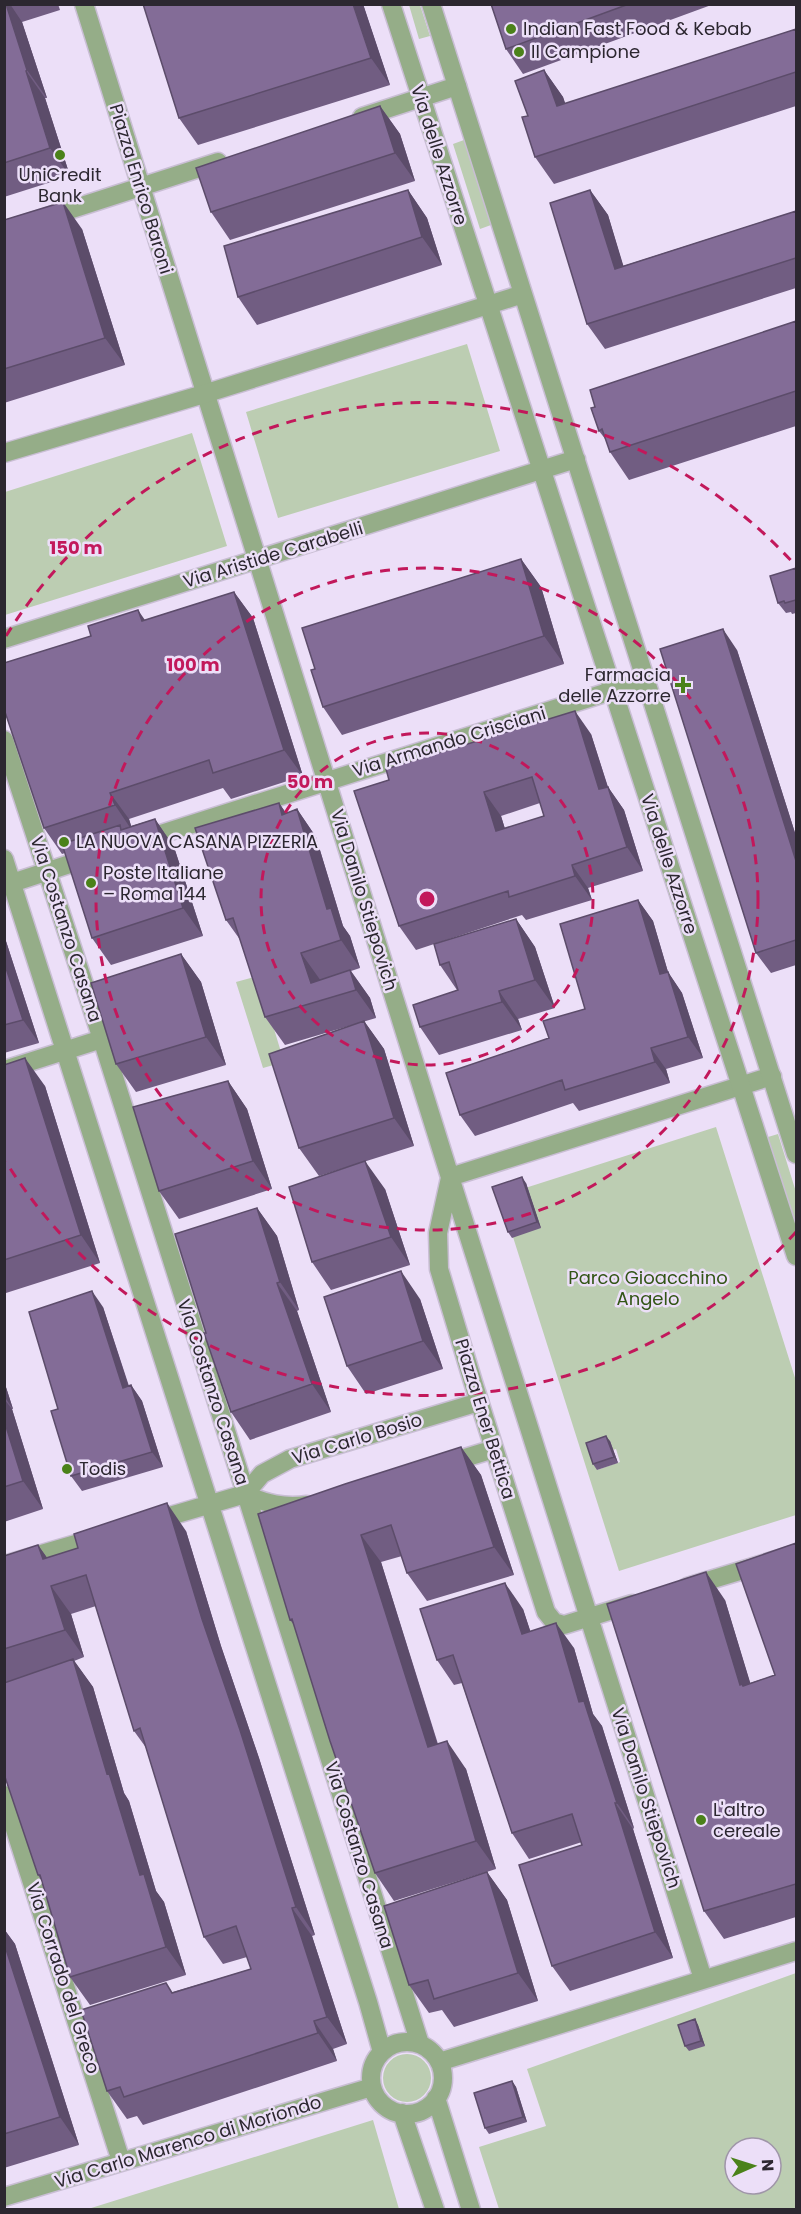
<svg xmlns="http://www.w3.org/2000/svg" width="801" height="2214" viewBox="0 0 801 2214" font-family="Poppins,sans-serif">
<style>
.green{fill:#bccdb2;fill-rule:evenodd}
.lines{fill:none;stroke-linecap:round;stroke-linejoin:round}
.minor-casing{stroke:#c9bed4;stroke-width:21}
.tertiary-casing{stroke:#c9bed4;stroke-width:21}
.minor{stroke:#95ad88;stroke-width:18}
.tertiary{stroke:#95ad88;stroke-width:18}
.wall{fill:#715d82;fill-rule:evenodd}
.shaded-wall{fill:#5c4c6a}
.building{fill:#836c97;stroke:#5c4c6a;stroke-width:1.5;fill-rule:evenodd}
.ring{fill:none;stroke:#c2185b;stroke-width:3;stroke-dasharray:10 8}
.poi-dot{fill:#4b821a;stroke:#ecdff8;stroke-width:2}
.labels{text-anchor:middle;stroke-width:5;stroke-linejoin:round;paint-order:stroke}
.poi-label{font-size:18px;fill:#2c2730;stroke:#ecdff8;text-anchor:start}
.street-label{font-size:18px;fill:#2c2730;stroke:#ecdff8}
.park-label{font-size:18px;fill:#325516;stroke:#ecdff8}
.centre{fill:#c2185b;stroke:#ecdff8;stroke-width:3}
.ring-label{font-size:18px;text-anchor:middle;font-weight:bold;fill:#c2185b;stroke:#ecdff8;stroke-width:5;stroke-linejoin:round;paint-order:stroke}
</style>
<rect width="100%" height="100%" fill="#ecdff8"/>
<path class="green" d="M409,5H420L430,36L419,39Z
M464,140L491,225L480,229L453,144Z
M467,344L500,451L278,518L246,412Z
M192,433L227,546L5,615V492Z
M258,976L284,1062L263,1068L236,982Z
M716,1127L796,1381V1515L619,1571L500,1196ZM610,1441L613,1450L616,1449L620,1462L597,1470Z
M778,1134L796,1192V1227L768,1137Z
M796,1973V2209H499L479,2147L546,2126L527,2069ZM735,2148H771V2184H735Z
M383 2078a24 24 0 1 1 48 0a24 24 0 1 1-48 0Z
M373,2120L399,2209H88Z"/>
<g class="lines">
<g class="minor-casing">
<path id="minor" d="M84,4L450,1177L703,1979
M362,117L457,86
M4,231L218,162
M4,740L102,1039L420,2044
M142,840L646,680
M4,859L368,2002L382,2052
M12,883L91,857
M4,1070L102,1039
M450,1177L772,1076
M450,1178L438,1233L439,1269L473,1382L546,1612L554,1622L564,1625L632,1604
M445,1464L494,1449
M245,1494C266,1504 284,1508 307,1505
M153,1521L245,1494L262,1474L290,1459L479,1402
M4,1565L100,1537
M687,1587L796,1554
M4,1795L121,2161
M371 2078a36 36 0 1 1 72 0a36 36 0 1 1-72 0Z
M439,2062L796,1951
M436,2098L471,2210
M402,2113L435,2210
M4,2197L372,2087"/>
</g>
<g class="tertiary-casing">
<path id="tertiary" d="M391,4L796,1256
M431,4L796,1154
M4,453L204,394L523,294
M4,639L576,459"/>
</g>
<use href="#minor" class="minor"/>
<use href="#tertiary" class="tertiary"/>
</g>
<path class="wall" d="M4,4H58L60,10L22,22L47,98H45L70,176L4,197Z
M363,4L390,85L198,145L179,118Z
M491,4H714L523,74L506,49Z
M796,29V106L554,184L535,157L528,116L544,70L563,97L565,104Z
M380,106L400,134L415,181L230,240L211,212Z
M408,190L427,218L442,265L257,325L238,297Z
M590,190L608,215L623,266L796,211V288L605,349L587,324Z
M4,220L82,229L125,365L4,403Z
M796,321V426L629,480L610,452L606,440L599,431Z
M521,559L541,587L564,664L342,735L323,707L315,669Z
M796,568V613L792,614L791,612L786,613L778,603Z
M234,592L253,618L303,776L231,799L223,788L129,819L131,826L155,819L174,847L203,936L111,965L92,938L65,853L62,854L44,828L145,620Z
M737,650L796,836V965L771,973L756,953Z
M591,734L608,787L624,810L643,871L588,888L592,900L526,920L522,915L416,950L399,926L354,791ZM540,803L544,816L505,829L501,816Z
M279,803L286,813L297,809L316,837L343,926L350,936L360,968L351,971L370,998L376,1018L285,1045L265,1017L241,941L226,920Z
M638,900L653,921L668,972L682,993L703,1058L666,1069L670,1083L579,1111L573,1103L475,1136L460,1115L549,1038L585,1009Z
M516,919L535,947L555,1008L518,1019L522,1030L439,1055L420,1027L457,990L440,965Z
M4,935L39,1043L4,1053Z
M181,954L201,982L226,1065L136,1092L116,1064Z
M364,1021L384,1049L414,1146L319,1176L299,1148Z
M4,1065L45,1086L100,1263L6,1293L4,1291Z
M228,1081L247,1109L272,1189L179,1219L159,1191Z
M526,1183L541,1228L512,1238L508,1232Z
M385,1189L410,1265L331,1290L312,1262Z
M257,1208L277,1236L299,1310L297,1311L331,1412L250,1440L231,1412L206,1333Z
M420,1299L443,1369L366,1394L347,1366Z
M103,1307L129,1386L131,1385L142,1401L163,1467L82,1491L71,1476L58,1409Z
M4,1381L13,1409H12L43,1509L4,1522Z
M610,1441L618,1463L597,1470L593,1464Z
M461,1447L481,1475L514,1575L427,1601L407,1573L402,1556L381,1562L438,1744L466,1769L496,1869L394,1901L375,1873L295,1626L290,1620L258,1514Z
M186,1531L221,1646L259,1758L315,1935L312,1936L347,2044L333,2049L337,2061L143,2125L137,2116L127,2119L107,2091L173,1992L251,1969L247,1957L223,1964L204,1937L147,1749L134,1731L96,1606L71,1614L84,1657L74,1661L93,1687L124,1793L129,1801L156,1891L164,1902L186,1975L90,2005L70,1977L41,1880L38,1875L4,1774V1556L38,1545L47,1558Z
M796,1543V1917L724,1939L704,1911L725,1600L750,1683L775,1675Z
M523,1609L530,1631L574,1648L593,1714L602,1726L634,1828L633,1829L673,1958L570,1991L552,1966L582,1845V1842L529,1859L512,1833L462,1683L454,1685L437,1660Z
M487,1872L507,1900L538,2001L454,2027L442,2010L429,2013L409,1985Z
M4,1929L15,1944L79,2145L4,2168Z
M695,2019L698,2025L705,2046L689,2051L685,2046Z
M512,2081L516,2087L527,2122L489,2134L485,2128Z"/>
<path class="shaded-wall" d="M6,4H10L22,22L47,98L27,70Z
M353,4H363L390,85L371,58Z
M544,70L563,97L576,133L557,106Z
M26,71L45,98L70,176L50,148Z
M380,106L400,134L415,181L395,153Z
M408,190L427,218L442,265L422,237Z
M590,190L608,215L632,294L615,269Z
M63,202L82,229L125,365L105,338Z
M521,559L541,587L564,664L544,636Z
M234,592L253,618L303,776L284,750Z
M138,610L156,636L142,621Z
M723,629L737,650L796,836V861Z
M575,711L591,734L616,813L599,789Z
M608,787L624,810L643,871L627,847Z
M484,792L501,816L513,855L496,831Z
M110,793L129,819L133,832L115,805Z
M279,803L298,831L282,815Z
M297,809L316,837L343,926L350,936L360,968L341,940L327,909Z
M155,819L174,847L203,936L183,908Z
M572,865L588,888L592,900L575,876Z
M638,900L653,921L668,972L682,993L703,1058L688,1037L660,974Z
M516,919L535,947L555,1008L535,980Z
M4,935L39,1043L23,1020L4,962Z
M301,953L321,981L311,983Z
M181,954L201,982L226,1065L206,1037Z
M350,970L370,998L376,1018L356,990Z
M499,991L518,1019L522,1030L502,1002Z
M364,1021L384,1049L414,1146L394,1118Z
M651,1048L666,1069L670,1083L655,1062Z
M25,1058L45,1086L100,1263L81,1235Z
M228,1081L247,1109L272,1189L253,1161Z
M365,1161L385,1189L410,1265L391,1237Z
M522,1177L526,1183L541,1228L537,1222Z
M257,1208L277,1236L299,1310L280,1282Z
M401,1271L420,1299L443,1369L423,1341Z
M277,1283L297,1311L331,1412L312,1384Z
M92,1291L103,1307L134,1403L123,1388Z
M4,1381L13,1409L4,1396Z
M131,1385L142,1401L163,1467L152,1452Z
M4,1399L12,1409L43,1509L23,1481L4,1420Z
M606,1436L610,1441L618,1463L614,1457Z
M461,1447L481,1475L514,1575L494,1547Z
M167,1503L186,1531L221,1646L259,1758L315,1935L296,1907L202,1619Z
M361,1535L381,1562L447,1775L428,1747Z
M38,1545L58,1573L43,1559Z
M706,1572L725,1600L757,1705L740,1685Z
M505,1583L523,1609L540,1660L522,1634Z
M51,1586L71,1614L84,1657L65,1630Z
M556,1623L574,1648L593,1714L602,1726L634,1828L617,1803L579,1702Z
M73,1659L93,1687L124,1793L129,1801L156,1891L164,1902L186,1975L166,1947L140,1875L107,1774Z
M447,1741L466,1769L496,1869L476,1841Z
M615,1803L633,1829L673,1958L655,1932Z
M487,1872L507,1900L538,2001L518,1973Z
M292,1908L312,1936L347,2044L327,2017Z
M4,1929L15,1944L79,2145L60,2117L4,1943Z
M695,2019L698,2025L705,2046L701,2041Z
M314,2021L333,2049L337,2061L318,2033Z
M512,2081L516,2087L527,2122L523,2117Z"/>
<path class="building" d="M4,4H6L27,70L26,71L50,148L4,163Z
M143,4H353L371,58L179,118Z
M491,4H629L506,49Z
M796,29V72L535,157L522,117L528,116L515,81L544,70L557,106Z
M380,106L395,153L211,212L196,168Z
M408,190L422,237L238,297L224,246Z
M590,190L615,269L796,211V258L587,324L550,203Z
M63,202L105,338L4,369V220Z
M796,321V391L610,452L602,429L599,431L591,408L595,407L590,390Z
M521,559L544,636L323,707L311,670L315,669L302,628Z
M796,568V600L785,603L784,601L778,603L770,576Z
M234,592L284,750L213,773L209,760L110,793L115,805L44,828L4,709V663L91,636L88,626L138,610L142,621Z
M723,629L796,861V940L756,953L660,649Z
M575,711L599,789L608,787L627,847L572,865L575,876L509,897L508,891L399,926L354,791L389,780L386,769ZM532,777L544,816L496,831L484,792Z
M279,803L282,815L297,809L327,909L331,908L341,940L301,953L311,983L350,970L356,990L265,1017L233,918L226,920L195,828Z
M155,819L183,908L92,938L62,844L120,825L121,830Z
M638,900L660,974L668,972L688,1037L651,1048L655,1062L565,1090L562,1080L460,1115L446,1073L549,1038L543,1021L585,1009L560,924Z
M516,919L535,980L499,991L502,1002L420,1027L413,1005L458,990L449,962L440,965L434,944Z
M181,954L206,1037L116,1064L91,983Z
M4,962L23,1020L4,1025Z
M364,1021L394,1118L299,1148L269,1054Z
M25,1058L81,1235L4,1260V1065Z
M228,1081L253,1161L159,1191L133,1107Z
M365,1161L391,1237L312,1262L289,1187Z
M522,1177L537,1222L508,1232L492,1187Z
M257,1208L280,1282L277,1283L312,1384L231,1412L204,1333H206L175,1234Z
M401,1271L423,1341L347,1366L324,1297Z
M92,1291L123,1388L131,1385L152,1452L71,1476L51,1411L58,1409L29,1312Z
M4,1420L23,1481L4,1487Z
M606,1436L614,1457L593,1464L586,1443Z
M461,1447L494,1547L407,1573L391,1525L361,1535L428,1747L447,1741L476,1841L375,1873L330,1741L292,1619L290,1620L258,1514L345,1484Z
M167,1503L202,1619L240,1730L296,1907L292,1908L327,2017L314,2021L318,2033L124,2097L120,2087L107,2091L81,2010L166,1983L172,1993L251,1969L236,1926L204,1937L140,1728L134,1731L86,1575L51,1586L65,1630L4,1649V1556L38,1545L43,1559L78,1548L74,1534Z
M796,1543V1884L704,1911L607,1604L706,1572L740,1685L742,1684L743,1686L775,1675L736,1564Z
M505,1583L522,1634L556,1623L579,1702L584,1701L617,1803H615L655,1932L552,1966L519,1865L582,1845L572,1814L512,1833L453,1655L437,1660L420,1609Z
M73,1659L107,1774L109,1773L140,1875L144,1874L166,1947L70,1977L40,1875H38L4,1774V1683Z
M487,1872L518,1973L434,1999L428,1980L409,1985L384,1906Z
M4,1943L60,2117L4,2134Z
M695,2019L701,2041L685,2046L678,2025Z
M512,2081L523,2117L485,2128L474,2093Z"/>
<g class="ring">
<circle cx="427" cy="899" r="166"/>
<circle cx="427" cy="899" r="331"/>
<path d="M796 1232A497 497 0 0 1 6 1162M6 636A497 497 0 0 1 796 566"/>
</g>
<g class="poi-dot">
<circle cx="511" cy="29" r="6"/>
<circle cx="519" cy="52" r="6"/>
<circle cx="60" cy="155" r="6"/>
<path d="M680 676h6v6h6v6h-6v6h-6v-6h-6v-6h6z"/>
<circle cx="64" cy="842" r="6"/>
<circle cx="91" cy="883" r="6"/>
<circle cx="67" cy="1469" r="6"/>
<circle cx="701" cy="1820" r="6"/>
</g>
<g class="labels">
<g class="poi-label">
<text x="523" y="35">Indian Fast Food &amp; Kebab</text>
<text x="531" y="58">Il Campione</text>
<text x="60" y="181" text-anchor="middle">UniCredit<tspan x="60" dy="21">Bank</tspan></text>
<text x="671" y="681" text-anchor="end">Farmacia<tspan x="671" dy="21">delle Azzorre</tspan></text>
<text x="76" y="848">LA NUOVA CASANA PIZZERIA</text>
<text x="103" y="879">Poste Italiane<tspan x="103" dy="21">– Roma 144</tspan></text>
<text x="79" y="1475">Todis</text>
<text x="713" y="1816">L'altro<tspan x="713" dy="21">cereale</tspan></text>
</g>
<g class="street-label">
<text transform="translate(439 155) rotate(72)" y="6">Via delle Azzorre</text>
<text transform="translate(141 189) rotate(73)" y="6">Piazza Enrico Baroni</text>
<text transform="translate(273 555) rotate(-17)" y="6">Via Aristide Carabelli</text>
<text transform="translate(449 742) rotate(-17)" y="6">Via Armando Crisciani</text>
<text transform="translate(669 864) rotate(72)" y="6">Via delle Azzorre</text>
<text transform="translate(364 900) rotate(73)" y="6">Via Danilo Stiepovich</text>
<text transform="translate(66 929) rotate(72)" y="6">Via Costanzo Casana</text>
<text transform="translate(213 1392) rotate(72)" y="6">Via Costanzo Casana</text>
<text transform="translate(485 1419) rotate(73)" y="6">Piazza Ener Bettica</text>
<text transform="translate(357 1439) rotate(-17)" y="6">Via Carlo Bosio</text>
<text transform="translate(646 1798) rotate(72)" y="6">Via Danilo Stiepovich</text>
<text transform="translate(359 1855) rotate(73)" y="6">Via Costanzo Casana</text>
<text transform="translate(63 1978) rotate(72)" y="6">Via Corrado del Greco</text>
<text transform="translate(188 2142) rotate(-17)" y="6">Via Carlo Marenco di Moriondo</text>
</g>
<g class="park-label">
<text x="648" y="1284">Parco Gioacchino<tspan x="648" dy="21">Angelo</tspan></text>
</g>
</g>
<circle cx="427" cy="899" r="9" class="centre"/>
<g class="ring-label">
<text x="76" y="554">150 m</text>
<text x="193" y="671">100 m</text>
<text x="310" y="788">50 m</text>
</g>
<rect width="801" height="2214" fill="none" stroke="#2c2730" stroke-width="12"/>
<g transform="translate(753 2166) rotate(87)"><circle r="28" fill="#ecdff8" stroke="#9f95a8" stroke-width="1.5"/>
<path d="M0-4.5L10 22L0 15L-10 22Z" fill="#4b821a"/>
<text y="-9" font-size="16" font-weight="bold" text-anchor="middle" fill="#2c2730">N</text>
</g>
</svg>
